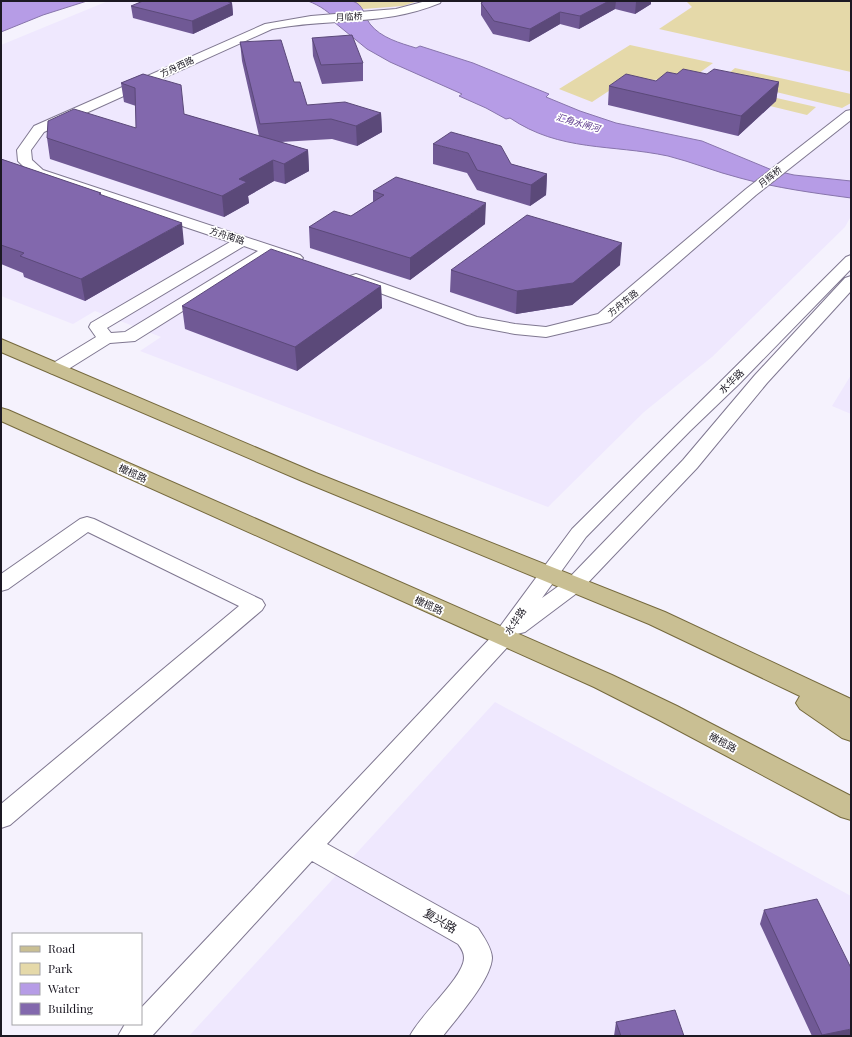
<svg xmlns="http://www.w3.org/2000/svg" width="852" height="1037" viewBox="0 0 852 1037" font-family="'Playfair Display','Noto Sans SC',serif">
<style>
.built{fill:#efe8fe}
.green{fill:#e5d9a9}
.water{fill:#b69ce6;stroke:#8875ac}
.lines{fill:none;stroke-linecap:round;stroke-linejoin:round}
.minor-casing{stroke:#7f7790;stroke-width:2}
.major-casing{stroke:#75693d;stroke-width:2}
.minor{fill:#fff;fill-rule:evenodd}
.major{fill:#c9bf93;fill-rule:evenodd}
.wall{fill:#705995}
.shaded-wall{fill:#5b4979}
.building{fill:#8268ad;stroke:#5b4979}
.labels{text-anchor:middle;stroke-width:3.5;stroke-linejoin:round;paint-order:stroke}
.far-street-label{font-size:9px;fill:#1c1923;stroke:#fff}
.far-water-label{font-size:9px;font-style:italic;fill:#583389;stroke:#fff}
.street-label{font-size:10px;fill:#1c1923;stroke:#fff}
.near-street-label{font-size:12px;fill:#1c1923;stroke:#fff}
</style>
<rect width="100%" height="100%" fill="#f5f2fd"/>
<path class="built" d="M108,1H851V216L845,227L712,357L644,412L548,507L140,351L161,337L95,311L73,324L1,296V45Z
M851,375V414L832,406Z
M495,702L851,896V1036H189Z"/>
<path class="green" d="M352,1H418L403,6L363,9Z
M686,1H851V72L659,29L692,7Z
M630,45L713,63L695,76L621,83L592,102L559,89Z
M735,68L851,94V103L842,108L772,91L768,96L816,107L807,115L770,106L775,101L712,87Z"/>
<path class="water" d="M1,1H87L43,15L1,32Z
M308,1C320,1 341,0 352,1C364,4 364,16 370,24C381,38 400,43 416,48L420,46L473,63L549,94L546,97L580,111L616,123L702,141L772,170L794,175L851,181V198C814,193 776,188 740,178C716,172 692,162 668,156C611,144 560,152 510,118L506,119L486,108L459,96L462,94L390,62L367,49L334,22H338C329,12 321,6 308,1Z"/>
<g class="lines">
<g class="minor-casing">
<path id="minor" d="M426,1H441L440,3C425,9 411,13 395,16C355,23 313,21 272,29L44,132L31,150L32,160L43,170L300,255L303,258L300,261L295,263L272,255L135,341L110,343L62,373L56,374L50,373L47,369L50,365L96,337L89,327L91,323L230,242L33,176L18,161L17,150L34,126L265,24L311,16L396,9ZM244,246L258,251L125,332L111,333L107,328Z
M851,110V120L756,195L610,322L546,337L515,334L467,325L350,282L348,279L350,276L356,274L362,276L477,317L515,324L546,327L598,314L746,189L846,111Z
M851,255V269L740,383L690,431L586,537L542,598L567,580L683,460L755,375L845,278L851,276V291L767,383L697,468L581,590L525,632L517,634L512,642L327,844L478,928C483,936 492,948 492,958C491,980 456,1019 443,1036H410C420,1015 464,977 464,958C464,952 461,948 458,944L312,861L152,1036H118L125,1024H141V1008L496,632L572,529L846,257Z
M87,517L94,519L262,600L265,605L262,610L10,825L1,828V804L239,606L88,532L8,589L1,591V574L80,519Z"/>
</g>
<g class="major-casing">
<path id="major" d="M1,339L316,473L665,612L851,699V741L842,738L800,709L796,703L800,696L649,624L302,481L1,352Z
M1,408L8,410L612,675L677,706L851,796V820L841,817L659,720L594,687L1,421Z"/>
</g>
<use href="#minor" class="minor"/>
<use href="#major" class="major"/>
</g>
<path class="wall" d="M484,1H651V4L635,14L615,9L579,29L560,24L529,42L493,34L481,15V3Z
M232,3L233,15L193,34L133,18L131,6Z
M312,38L363,63V81L322,84L313,56Z
M240,42L294,82L307,105L381,113L382,132L357,146L332,139L281,142L308,150L309,171L285,184L274,181L248,196L249,203L224,217L50,159L47,138L136,128V106L124,102L121,83L143,74L184,114L259,136L242,61Z
M677,74H707L779,82L776,101L738,136L608,105L609,86L656,81Z
M433,144L511,164L547,174L546,195L530,206L477,190L467,173L433,164Z
M1,159L101,193V195L184,244L85,301L24,277L23,273L1,264Z
M373,191L485,224L410,280L310,248L309,227L351,216L373,202Z
M620,265L572,305L516,314L450,292L451,270Z
M381,286L382,308L297,371L185,329L182,306Z
M764,910L851,1036H812L760,924Z
M616,1022L684,1036H614Z"/>
<path class="shaded-wall" d="M609,1H616L615,9L579,29L580,16Z
M637,1H651V4L635,14L636,2Z
M232,3L233,15L193,34L192,21Z
M560,12V24L529,42L530,29Z
M779,82L776,101L738,136L741,116Z
M381,113L382,132L357,146L356,126Z
M308,150L309,171L285,184L284,164Z
M273,160L274,181L248,196L249,203L224,217L222,196L239,179Z
M547,174L546,195L530,206L531,185Z
M486,203L485,224L410,280V258Z
M182,223L184,244L85,301L81,279Z
M622,243L620,265L572,305L516,314L517,291Z
M381,286L382,308L297,371L295,347Z
M851,1029V1036H822V1035Z"/>
<path class="building" d="M143,1H226L232,3L192,21L131,6Z
M484,1H609L580,16L560,12L530,29L494,21L481,3Z
M352,35L363,63L321,65L312,38Z
M281,40L294,82H300L307,105L345,102L381,113L356,126L331,119L260,124L240,42Z
M683,69L707,74L714,69L779,82L741,116L609,86L626,74L656,81L667,72L677,74Z
M143,74L181,85L184,114L308,150L284,164L273,160L239,179L247,182L222,196L47,138L48,121L74,109L136,128L135,88L121,83Z
M451,132L501,146L511,164L547,174L531,185L477,170L468,153L433,144Z
M1,159L101,193L99,194L182,223L81,279L20,256L24,253L1,245Z
M396,177L486,203L410,258L309,227L334,211L351,216L384,195L373,191Z
M527,215L622,243L573,283L517,291L451,270Z
M271,249L381,286L295,347L182,306Z
M817,899L851,968V1029L822,1035L764,910Z
M675,1010L684,1036H621L616,1022Z"/>
<g class="labels">
<g class="far-street-label">
<text transform="translate(349 17) rotate(-3)" y="3">月临桥</text>
<text transform="translate(177 67) rotate(-25)" y="3">方舟西路</text>
<text transform="translate(770 177) rotate(-39)" y="3">月辉桥</text>
<text transform="translate(227 236) rotate(18)" y="3">方舟南路</text>
<text transform="translate(623 303) rotate(-39)" y="3">方舟东路</text>
</g>
<g class="far-water-label">
<text transform="translate(578 123) rotate(16)" y="3">汇角水闸河</text>
</g>
<g class="street-label">
<text transform="translate(731 381) rotate(-44)" y="4">水华路</text>
<text transform="translate(133 473) rotate(24)" y="4">橄榄路</text>
<text transform="translate(429 605) rotate(24)" y="4">橄榄路</text>
<text transform="translate(515 621) rotate(-56)" y="4">水华路</text>
<text transform="translate(723 742) rotate(28)" y="4">橄榄路</text>
</g>
<g class="near-street-label">
<text transform="translate(440 921) rotate(30)" y="4">复兴路</text>
</g>
</g>
<rect width="852" height="1037" fill="none" stroke="#1c1923" stroke-width="4"/>
<rect x="12" y="933" width="130" height="92" fill="#ffffff" stroke="#a4a3a7"/>
<rect x="20" y="946" width="20" height="6" fill="#c9bf93" stroke="#a4a3a7"/>
<text x="48" y="953" font-size="12" fill="#1c1923">Road</text>
<rect x="20" y="963" width="20" height="12" fill="#e5d9a9" stroke="#a4a3a7"/>
<text x="48" y="973" font-size="12" fill="#1c1923">Park</text>
<rect x="20" y="983" width="20" height="12" fill="#b69ce6" stroke="#a4a3a7"/>
<text x="48" y="993" font-size="12" fill="#1c1923">Water</text>
<rect x="20" y="1003" width="20" height="12" fill="#8268ad" stroke="#a4a3a7"/>
<text x="48" y="1013" font-size="12" fill="#1c1923">Building</text>
</svg>
